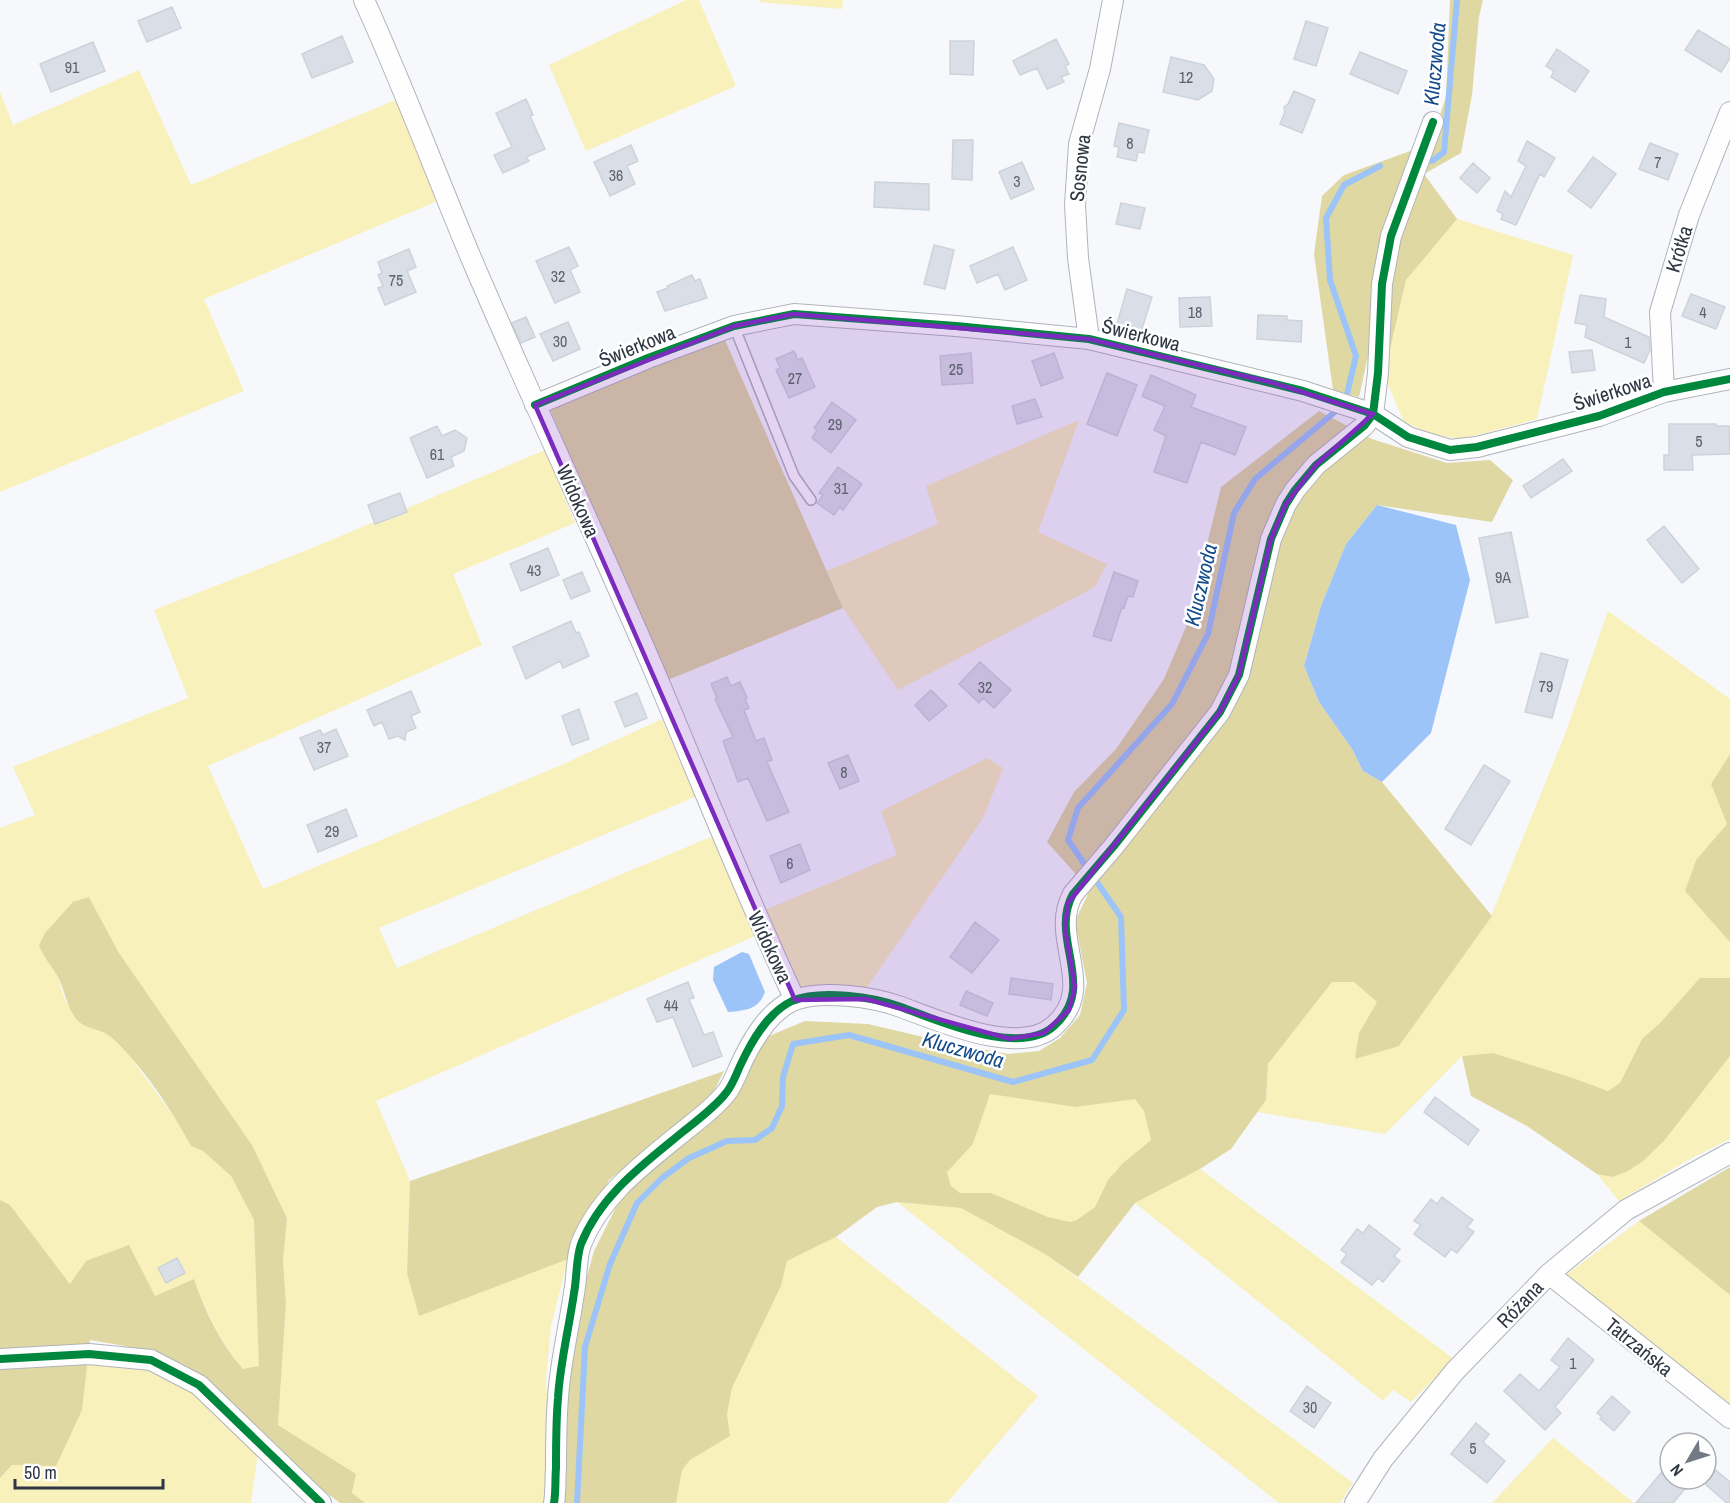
<svg xmlns="http://www.w3.org/2000/svg" width="1730" height="1503" viewBox="0 0 1730 1503" font-family="'Archivo Narrow',sans-serif">
<style>
.green{fill:#f8f1bc}
.forest{fill:#dfd8a2;fill-rule:evenodd}
.water{fill:#9cc4f8}
.lines{fill:none;stroke-linecap:round;stroke-linejoin:round}
.stream{stroke:#9cc4f8;stroke-width:6}
.building{fill:#dadfe7;stroke:#cdd3da;stroke-width:1.5}
.lane-casing{stroke:#b0b4bb;stroke-width:12}
.street-casing{stroke:#b0b4bb;stroke-width:22}
.lane{stroke:#fefefe;stroke-width:9}
.street{stroke:#fefefe;stroke-width:20}
.cycleway-casing{stroke:#fff;stroke-width:11}
.cycleway{stroke:#00873e;stroke-width:8}
.marked{fill:#7b2cbf;fill-opacity:0.2;stroke:#7b2cbf;stroke-width:4.5;stroke-linejoin:round}
.labels{text-anchor:middle;stroke-width:5;stroke-linejoin:round;paint-order:stroke}
.number-label{font-size:16px;fill:#5b636e}
.street-label{font-size:20px;fill:#2d3642;stroke:#fff}
.water-label{font-size:21px;font-style:italic;fill:#124a8a;stroke:#fff}
</style>
<rect width="100%" height="100%" fill="#f6f8fb"/>
<path class="green" d="M686,0H699L736,86L586,151L549,65Z
M760,0H843L842,9L760,2Z
M139,70L191,185L398,99L440,200L204,299L244,391L0,492V92L13,125Z
M1454,218L1573,255L1537,419L1462,439L1434,435L1404,422L1384,375L1406,280Z
M1079,420L1038,532L1107,564L1095,587L898,690L843,608L827,571L938,524L926,486Z
M545,450L575,523L453,574L482,645L208,766L263,889L559,766L662,719L695,797L379,928L397,968L713,836L755,936L376,1101L410,1181L407,1273L568,1259L551,1326L546,1378L551,1474L544,1503H365L352,1493L356,1474L278,1425L286,1304L283,1261L287,1218L252,1145L119,953L89,897L45,933L39,945L58,977L65,1000L81,1024L109,1035L129,1055L177,1121L191,1146L203,1151L231,1176L254,1220L260,1366L243,1369C221,1343 206,1312 194,1279L155,1296L70,1284L10,1205L0,1200V828L35,815L13,767L188,698L154,610L312,548Z
M1608,611L1730,699V754L1711,784L1727,824L1696,860L1685,891L1730,941V978L1700,979L1660,1023L1642,1039L1620,1083L1608,1091L1573,1078L1493,1053L1462,1056L1385,1134L1257,1112L1266,1100L1268,1064L1332,982H1354L1377,1002L1359,1033L1399,1046L1491,916L1564,737Z
M987,758L1003,768L983,818L866,989H805L786,976L760,912L897,855L881,811Z
M1730,1056V1139L1688,1160L1619,1201L1597,1174L1612,1177L1642,1162L1664,1141Z
M990,1094L1075,1107L1135,1098L1144,1111L1151,1140L1123,1163L1108,1180L1095,1207L1077,1220L1070,1222L1048,1217L991,1193H960L951,1186L947,1172L973,1144Z
M1200,1169L1454,1359L1411,1402L1393,1390L1383,1401L1135,1203Z
M897,1202L961,1208L1045,1254L1353,1483L1340,1503H1279Z
M1639,1221L1730,1295V1406L1564,1276Z
M836,1237L1038,1396L947,1503H676L682,1470L690,1460L730,1436L727,1414L732,1388L781,1286L787,1261Z
M87,1362L150,1366L192,1389L256,1450L257,1460L251,1503H0V1478L12,1465Z
M1553,1438L1634,1503H1492Z"/>
<path class="forest" d="M1450,0H1483L1479,17L1472,95L1461,153L1424,174L1457,219L1406,280L1384,375L1389,276L1423,174L1427,153L1446,97Z
M1413,150L1359,397L1333,390L1314,254L1322,196L1344,175Z
M724,338L843,608L663,682L550,409Z
M1319,411L1372,439L1447,463L1490,460L1513,480L1492,522L1377,505L1346,544L1321,606L1304,666L1319,702L1352,749L1363,771L1382,782L1492,916L1399,1046L1355,1059L1359,1033L1377,1002L1354,982H1332L1268,1064L1266,1100L1231,1149L1200,1169L1135,1203L1078,1277L1045,1254L961,1208L897,1202L877,1207L836,1237L787,1261L781,1286L732,1388L727,1414L730,1436L690,1460L682,1470L676,1503H565V1397L574,1323L594,1251L618,1203L651,1161L750,1061L769,1036L805,1021L868,1024L940,1041L1008,1054L1039,1051L1060,1038L1080,1015L1087,983L1075,921L1090,890L1047,842L1074,792L1116,749L1164,679L1188,622L1221,487ZM990,1094L1075,1107L1135,1099L1144,1111L1151,1140L1123,1163L1108,1180L1095,1207L1077,1220L1070,1222L1048,1217L991,1193H960L951,1186L947,1172L973,1144Z
M1730,754V941H1729L1685,891L1696,860L1727,824L1711,784Z
M89,897L119,953L252,1145L287,1218L283,1261L286,1303L278,1425L356,1474L352,1493L365,1503H340L294,1468L186,1367L154,1351L90,1340L82,1410L56,1466L12,1465L0,1478V1200L10,1205L70,1284L86,1261L129,1245L155,1296L194,1279C205,1311 220,1343 243,1369L259,1366L254,1220L231,1176L203,1151L191,1146C172,1110 142,1065 112,1038C102,1028 85,1030 76,1019C66,1005 65,991 58,977C52,966 43,957 39,945L45,933L73,902Z
M1700,978H1730V1056L1664,1141L1642,1162L1626,1172L1612,1177L1597,1174L1527,1126L1471,1096L1462,1056L1493,1053L1573,1078L1608,1091L1620,1083L1642,1039L1660,1023Z
M724,1071L711,1097L609,1180L568,1259L419,1316L407,1273L410,1181Z
M1730,1167V1295L1639,1221Z"/>
<path class="water" d="M1377,505L1456,525L1470,580L1431,733L1382,782L1363,771L1352,749L1319,702L1304,666L1321,606L1346,544Z
M742,952L749,954L765,992C758,1010 746,1010 728,1012L713,980L714,967Z"/>
<g class="lines">
<path class="stream" d="M1432,161L1444,152L1457,0
M1347,394L1356,356L1330,280L1326,218L1344,185L1380,166
M577,1503L585,1347L610,1264L637,1203L662,1178L689,1158L727,1141L755,1140L772,1128L782,1106L783,1077L793,1044L849,1035L1013,1082L1092,1060L1124,1010L1121,917L1068,840L1078,808L1172,704L1208,634L1234,513L1255,479L1336,411"/>
</g>
<path class="building" d="M172,7L181,28L147,42L138,21Z
M1306,21L1328,28L1316,66L1294,59Z
M1698,30L1730,49V58L1721,72L1685,50Z
M342,36L353,62L312,78L302,54Z
M1056,39L1069,64L1065,66L1069,74L1061,77L1064,82L1047,89L1037,68L1020,75L1013,61Z
M950,41H974L973,75L950,74Z
M93,42L105,71L51,92L40,64Z
M1557,49L1589,71L1575,92L1551,77L1554,71L1546,66Z
M1360,52L1407,71L1398,94L1350,74Z
M1171,57L1204,65L1214,79L1212,91L1198,100L1163,92Z
M1294,91L1315,100L1302,133L1280,124L1285,112L1284,107L1288,104Z
M526,99L533,115L530,116L545,149L526,157L529,161L503,173L494,155L512,147L496,113Z
M1119,123L1149,130L1144,153L1138,152L1136,161L1117,157L1119,147L1114,146Z
M953,140H973L972,180L952,179Z
M1527,141L1555,158L1544,177L1540,174L1516,225L1501,219L1503,214L1497,211L1505,191L1511,197L1526,166L1518,161Z
M1650,143L1678,154L1668,180L1639,169Z
M631,145L638,161L627,166L635,184L610,196L594,162Z
M1593,157L1616,174L1591,208L1568,191Z
M1022,162L1034,189L1011,199L999,172Z
M1473,163L1490,178L1477,193L1460,178Z
M875,182L929,184V210L874,207Z
M1121,203L1145,208L1140,229L1116,224Z
M934,245L954,250L945,289L924,284Z
M569,247L578,266L570,270L580,292L555,303L536,261Z
M1013,247L1027,280L1005,290L998,274L977,283L970,266Z
M409,249L416,267L407,271L416,292L385,305L378,288L383,286L378,275L382,273L378,262Z
M692,275L695,281L700,279L707,298L665,311L657,292L668,288L667,286Z
M1127,289L1152,297L1141,332L1117,324Z
M1691,294L1725,307L1716,329L1682,316Z
M1580,295L1606,299L1604,317L1649,337L1650,350L1644,363L1585,337L1587,325L1575,323Z
M1210,297L1212,326L1180,327L1179,298Z
M1258,315L1287,316V320L1302,321L1301,342L1257,339Z
M526,317L535,337L521,343L512,323Z
M568,322L580,349L553,361L540,334Z
M1592,350L1595,370L1572,373L1569,352Z
M794,351L798,360L802,358L815,387L789,398L776,370L780,368L776,359Z
M971,353L973,383L942,385L940,356Z
M1054,353L1063,378L1041,386L1032,361Z
M1107,373L1137,385L1117,436L1087,424Z
M1151,375L1196,395L1191,407L1246,427L1235,455L1201,442L1187,483L1154,472L1166,436L1154,430L1165,406L1142,396Z
M1035,399L1042,417L1017,424L1012,406Z
M832,402L856,420L831,453L812,438L817,430L814,428Z
M1669,424H1716V426H1729L1730,454L1692,455L1693,470H1664V455H1669Z
M437,426L442,436L455,430L467,438L464,451L451,457L454,466L427,478L410,438Z
M1563,459L1572,471L1531,498L1523,486Z
M838,467L862,484L843,510L840,507L834,515L817,503L823,495L819,493Z
M400,493L407,512L375,524L368,505Z
M1664,526L1699,569L1682,583L1647,540Z
M1511,532L1528,617L1496,623L1479,538Z
M548,548L559,575L521,591L510,564Z
M582,572L590,591L571,599L563,580Z
M1114,572L1138,581L1133,597L1128,596L1124,608L1122,607L1111,641L1093,636Z
M571,621L576,633L579,632L589,656L563,668L560,661L526,679L513,647Z
M1541,653L1568,660L1552,718L1525,712Z
M980,662L1011,690L994,708L983,698L979,703L959,684Z
M727,677L731,686L740,682L747,698L745,699L749,708L744,710L756,741L764,738L772,760L767,762L789,812L767,821L748,778L738,782L723,741L733,737L715,699L717,698L711,684Z
M931,690L947,706L929,721L915,705Z
M411,691L420,712L411,716L416,728L406,732L405,740L398,736L389,739L382,722L374,726L367,710Z
M637,693L647,718L625,727L615,702Z
M579,709L589,739L572,745L562,716Z
M336,729L348,756L314,770L300,738L320,730L323,735Z
M848,755L859,781L840,789L828,763Z
M1484,765L1510,781L1471,845L1445,829Z
M346,809L357,836L318,852L307,825Z
M800,844L810,870L781,883L770,856Z
M975,922L999,940L972,973L950,957Z
M1011,978L1053,984L1051,1000L1009,994Z
M688,982L694,998L689,999L704,1035L713,1032L722,1056L693,1067L673,1017L657,1022L647,999Z
M966,991L993,1003L987,1016L960,1005Z
M1435,1097L1479,1130L1468,1145L1424,1112Z
M1442,1197L1473,1220L1467,1227L1474,1232L1457,1253L1451,1249L1445,1257L1414,1234L1421,1225L1414,1221L1431,1199L1437,1204Z
M1369,1225L1400,1249L1394,1256L1400,1261L1383,1282L1378,1278L1372,1285L1341,1262L1347,1254L1341,1250L1357,1229L1363,1233Z
M177,1258L185,1273L166,1283L158,1268Z
M1568,1338L1594,1360L1555,1407L1561,1413L1545,1430L1504,1391L1520,1374L1539,1391L1560,1367L1551,1360Z
M1307,1386L1331,1403L1314,1428L1290,1411Z
M1612,1396L1630,1412L1614,1431L1600,1419L1602,1417L1597,1413Z
M1476,1423L1489,1434L1483,1442L1505,1461L1487,1483L1451,1454Z
M1670,1462V1479H1693L1673,1503H1636Z
M1706,1462L1730,1482V1503H1727L1706,1485Z"/>
<g class="lines">
<g class="lane-casing">
<path id="lane" d="M734,326L794,476L811,500"/>
</g>
<g class="street-casing">
<path id="street" d="M364,0C402,83 434,169 469,253C528,392 593,529 653,668C700,779 744,891 795,1000
M1089,339L1078,258L1075,205L1079,144L1100,69L1113,0
M1664,392L1660,312L1689,215L1730,112
M535,405L648,358L734,326L794,314L956,326L1089,339L1303,391L1373,414L1408,437L1450,450L1477,447L1599,416L1664,392L1730,379
M1549,1274L1730,1418
M0,1359L89,1354L151,1360L199,1385L321,1503
M554,1503C556,1492 555,1480 556,1468C556,1445 556,1421 558,1398C560,1363 569,1328 574,1293C577,1278 576,1258 581,1244C601,1194 645,1163 685,1130C699,1119 715,1107 726,1093C732,1086 736,1075 740,1066C751,1042 767,1013 792,1001C820,989 874,997 901,1007C939,1021 1020,1057 1054,1026C1099,986 1048,939 1073,894L1114,846L1220,712L1239,675L1271,539L1286,504L1295,490L1316,465L1364,426L1373,414L1378,373L1382,284L1391,236L1433,122
M1355,1503L1383,1459L1455,1371L1549,1274L1626,1210L1730,1153"/>
</g>
<use href="#lane" class="lane"/>
<use href="#street" class="street"/>
<g class="cycleway-casing">
<path id="cycleway" d="M535,405L648,358L734,326L794,314L956,326L1089,339L1303,391L1373,414L1408,437L1450,450L1477,447L1599,416L1664,392L1730,379
M0,1359L89,1354L151,1360L199,1385L321,1503
M554,1503C556,1492 555,1480 556,1468C556,1445 556,1421 558,1398C560,1363 569,1328 574,1293C577,1278 576,1258 581,1244C601,1194 645,1163 685,1130C699,1119 715,1107 726,1093C732,1086 736,1075 740,1066C751,1042 767,1013 792,1001C820,989 874,997 901,1007C939,1021 1020,1057 1054,1026C1099,986 1048,939 1073,894L1114,846L1220,712L1239,675L1271,539L1286,504L1295,490L1316,465L1364,426L1373,414L1378,373L1382,284L1391,236L1433,122"/>
</g>
<use href="#cycleway" class="cycleway"/>
</g>
<path class="marked" d="M794,314L1089,339L1270,382L1373,414L1316,465L1286,504L1271,539L1239,675L1220,712L1068,903L1065,928L1075,987L1069,1010L1044,1033L1010,1039L866,999L795,1000L535,405L734,326Z"/>
<g class="labels">
<g class="number-label">
<text x="72" y="73">91</text>
<text x="1186" y="83">12</text>
<text x="1130" y="149">8</text>
<text x="1658" y="168">7</text>
<text x="616" y="181">36</text>
<text x="1017" y="187">3</text>
<text x="558" y="282">32</text>
<text x="396" y="286">75</text>
<text x="1195" y="318">18</text>
<text x="1703" y="318">4</text>
<text x="560" y="347">30</text>
<text x="1628" y="348">1</text>
<text x="956" y="375">25</text>
<text x="795" y="384">27</text>
<text x="835" y="430">29</text>
<text x="1699" y="447">5</text>
<text x="437" y="460">61</text>
<text x="841" y="494">31</text>
<text x="534" y="576">43</text>
<text x="1503" y="583">9A</text>
<text x="1546" y="692">79</text>
<text x="985" y="693">32</text>
<text x="324" y="753">37</text>
<text x="844" y="778">8</text>
<text x="332" y="837">29</text>
<text x="790" y="869">6</text>
<text x="671" y="1011">44</text>
<text x="1573" y="1369">1</text>
<text x="1310" y="1413">30</text>
<text x="1473" y="1454">5</text>
</g>
<g class="street-label">
<text transform="translate(1080 168) rotate(-84)" y="7">Sosnowa</text>
<text transform="translate(1679 249) rotate(-73)" y="7">Krótka</text>
<text transform="translate(1141 335) rotate(14)" y="7">Świerkowa</text>
<text transform="translate(637 346) rotate(-22)" y="7">Świerkowa</text>
<text transform="translate(1612 392) rotate(-18)" y="7">Świerkowa</text>
<text transform="translate(578 501) rotate(66)" y="7">Widokowa</text>
<text transform="translate(770 947) rotate(65)" y="7">Widokowa</text>
<text transform="translate(1520 1304) rotate(-46)" y="7">Różana</text>
<text transform="translate(1639 1347) rotate(39)" y="7">Tatrzańska</text>
</g>
<g class="water-label">
<text transform="translate(1435 64) rotate(-85)" y="7">Kluczwoda</text>
<text transform="translate(1201 585) rotate(-77)" y="7">Kluczwoda</text>
<text transform="translate(963 1050) rotate(16)" y="7">Kluczwoda</text>
</g>
</g>
<g transform="translate(1688 1461) rotate(231)"><circle r="28" fill="#ffffff" stroke="#abafb3" stroke-width="1.5"/>
<path d="M0-4.5L10 22L0 15L-10 22Z" fill="#737a83"/>
<text y="-9" font-size="16" font-weight="bold" text-anchor="middle" fill="#2d3642">N</text>
</g>
<path d="M15 1479v9h148v-9" fill="none" stroke="#2d3642" stroke-width="3"/>
<text x="24" y="1479" font-size="18" fill="#2d3642" stroke="#ffffff" stroke-width="4.5" paint-order="stroke">50 m</text>
</svg>
